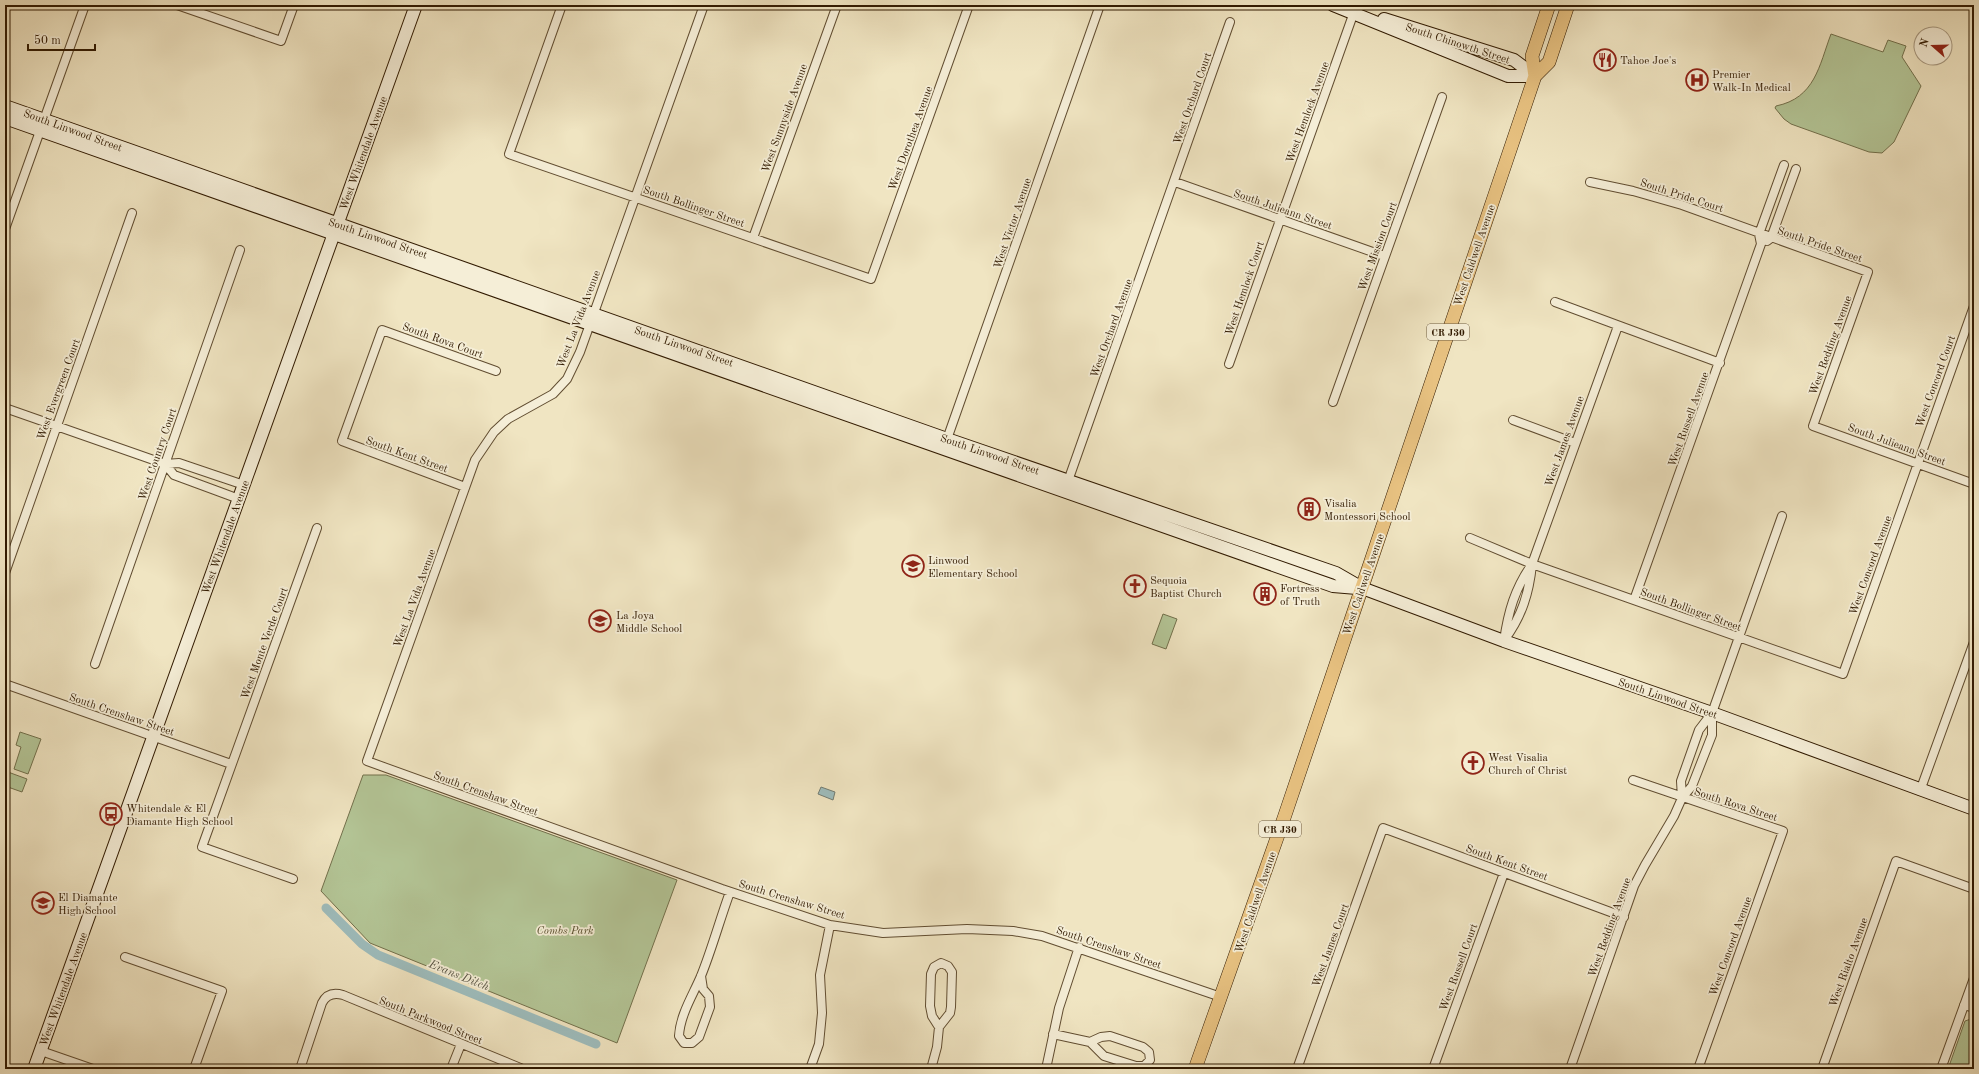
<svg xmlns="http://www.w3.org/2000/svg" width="1979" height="1074" viewBox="0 0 1979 1074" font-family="'Old Standard TT',serif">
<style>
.green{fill:#b4c697;stroke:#72704c}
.water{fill:#9ebdbd;stroke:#727c72}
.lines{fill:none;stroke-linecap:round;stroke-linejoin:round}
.canal{stroke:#9ebdbd;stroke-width:9}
.street-casing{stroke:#614d31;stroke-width:10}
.secondary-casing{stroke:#311a01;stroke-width:14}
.primary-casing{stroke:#311a01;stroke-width:14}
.street{stroke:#f5eed7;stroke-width:8}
.secondary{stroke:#f5eed7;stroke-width:12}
.primary{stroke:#e8c281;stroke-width:13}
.labels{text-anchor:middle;stroke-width:3.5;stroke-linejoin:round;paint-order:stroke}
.shield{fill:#f5eed7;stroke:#6c5a41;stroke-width:1}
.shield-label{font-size:10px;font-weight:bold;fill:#311a01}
.street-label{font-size:11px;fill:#311a01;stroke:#f5eed7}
.poi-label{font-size:11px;fill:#311a01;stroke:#f5eed7;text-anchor:start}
.park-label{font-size:11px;font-style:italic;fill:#584e2e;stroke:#f5eed7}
.water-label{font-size:12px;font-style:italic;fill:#575343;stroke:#f5eed7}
</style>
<rect width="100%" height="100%" fill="#f0e5c2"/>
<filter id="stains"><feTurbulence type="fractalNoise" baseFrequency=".005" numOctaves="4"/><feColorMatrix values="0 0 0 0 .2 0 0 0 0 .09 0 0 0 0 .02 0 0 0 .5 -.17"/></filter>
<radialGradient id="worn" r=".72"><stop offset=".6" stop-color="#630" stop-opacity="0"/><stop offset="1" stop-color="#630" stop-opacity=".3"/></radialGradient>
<path class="green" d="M1831,34L1883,52L1888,40L1906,46L1902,57L1921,86L1894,142L1882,153L1869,152L1791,124L1784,119L1775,108L1776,106C1815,98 1819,66 1831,34Z
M1163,614L1177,619L1166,649L1152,644Z
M20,732L41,739L28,774L14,769L21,747L16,745Z
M8,772L27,779L22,792L5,786Z
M363,775H386L677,880L617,1043L370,943L321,891Z
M1974,1018V1069H1948L1965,1021Z"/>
<path class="water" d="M821,787L835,792L833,800L818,794Z"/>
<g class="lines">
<path class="canal" d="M326,908L362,944L378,955L596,1044"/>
<g class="street-casing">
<path id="street" d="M177,5L281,41L294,5
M562,5L509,154L871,279L969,5
M704,5L580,352L567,379L553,394L508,419L494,432L475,460L367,761L722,889L830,925L883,933L967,929L1013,931L1042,936L1221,997
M1175,182L1384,256
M1590,182L1633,191L1682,205L1868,272L1813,426L1974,484
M5,229L85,5
M753,238L837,5
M1767,241L1771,238L1796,169
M1555,302L1720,363
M1229,364L1354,12
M1333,402L1442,97
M5,408L165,464L179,463L244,485
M1513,420L1575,443
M946,442L1100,5
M165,464L174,475L239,499
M1068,481L1230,22
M465,487L342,441L382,330L496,371
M1470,538L1532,564L1843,674L1974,306
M5,573L132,213
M1634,600L1761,244L1759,234L1784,165
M1505,639C1522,616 1529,593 1532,565
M1504,641C1508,612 1515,588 1532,564L1618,326
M95,664L240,250
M5,684L231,764
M1633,780L1783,831L1698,1069
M1920,791L1974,642
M1682,798L1681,781L1699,730L1712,713L1782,516
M293,879L202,847L317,528
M125,957L222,991L194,1069
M701,976L703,989L709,996L710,1007L699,1037L692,1043H684L679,1036C680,1015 693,995 701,976C712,949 720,919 730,892
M1964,1005L1974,1008
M1053,1034L1090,1042L1101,1037L1110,1036L1143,1047L1149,1052L1150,1060L1144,1066H1136L1104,1056L1090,1042
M41,1051L93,1069
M300,1069L322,1003C326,995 333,992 343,995L523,1069
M451,1069L461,1044
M810,1069L819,1044L822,1013L820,975L830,925
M931,1069L937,1047L939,1027L950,1013L951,1007L952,972L948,966L941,963L934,967L931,974L930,1006L932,1016L939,1027
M1046,1069L1059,1008L1079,947
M1297,1069L1383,828L1624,917
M1433,1069L1504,873
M1570,1069L1634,886L1645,865L1674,816L1682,798L1692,786L1712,735V713
M1822,1069L1896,861L1974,889
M1941,1069L1974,978"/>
</g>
<g class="secondary-casing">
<path id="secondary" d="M1333,5L1508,76H1535
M1384,19L1514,60L1535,76
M5,106L947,439L1336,573L1362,588L1504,641L1712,713L1974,809
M5,118L1333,586L1357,588
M34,1069L416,5"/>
</g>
<g class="primary-casing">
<path id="primary" d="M1535,76L1549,62L1568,5
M1195,1069L1284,818L1535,76L1532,56L1549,5"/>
</g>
<use href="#street" class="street"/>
<use href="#secondary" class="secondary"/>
<use href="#primary" class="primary"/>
</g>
<defs>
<g id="restaurant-ring" transform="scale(1.15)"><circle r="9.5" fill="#f5eed7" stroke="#8f2418" stroke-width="1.5"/><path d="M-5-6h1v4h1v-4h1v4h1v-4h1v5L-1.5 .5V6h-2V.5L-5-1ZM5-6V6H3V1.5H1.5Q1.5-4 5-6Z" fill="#8f2418"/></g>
<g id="hospital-ring" transform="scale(1.15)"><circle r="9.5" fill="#f5eed7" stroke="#8f2418" stroke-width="1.5"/><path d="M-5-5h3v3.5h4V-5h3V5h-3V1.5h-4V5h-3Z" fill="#8f2418"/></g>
<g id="building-ring" transform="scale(1.15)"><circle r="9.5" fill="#f5eed7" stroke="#8f2418" stroke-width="1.5"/><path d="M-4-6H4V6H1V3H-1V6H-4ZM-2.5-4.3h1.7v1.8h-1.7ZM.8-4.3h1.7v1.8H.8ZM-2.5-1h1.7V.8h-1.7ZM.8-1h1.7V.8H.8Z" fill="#8f2418"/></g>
<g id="school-ring" transform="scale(1.15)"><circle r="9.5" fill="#f5eed7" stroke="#8f2418" stroke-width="1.5"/><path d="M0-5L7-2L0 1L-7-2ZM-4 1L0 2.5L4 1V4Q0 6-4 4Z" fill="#8f2418"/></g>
<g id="church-ring" transform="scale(1.15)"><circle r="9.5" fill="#f5eed7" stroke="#8f2418" stroke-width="1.5"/><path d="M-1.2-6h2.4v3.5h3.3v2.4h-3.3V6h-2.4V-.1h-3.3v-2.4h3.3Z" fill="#8f2418"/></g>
<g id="bus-ring" transform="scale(1.15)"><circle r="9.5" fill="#f5eed7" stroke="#8f2418" stroke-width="1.5"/><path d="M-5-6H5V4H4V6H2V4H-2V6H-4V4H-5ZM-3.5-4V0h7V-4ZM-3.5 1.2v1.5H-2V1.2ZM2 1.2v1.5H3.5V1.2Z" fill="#8f2418"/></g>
</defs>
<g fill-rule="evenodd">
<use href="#restaurant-ring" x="1605" y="60"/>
<use href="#hospital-ring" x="1697" y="80"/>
<use href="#building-ring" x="1309" y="509"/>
<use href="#school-ring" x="913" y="566"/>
<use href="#church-ring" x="1135" y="586"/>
<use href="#building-ring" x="1265" y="594"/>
<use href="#school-ring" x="600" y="621"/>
<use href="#church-ring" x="1473" y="763"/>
<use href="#bus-ring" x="111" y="814"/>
<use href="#school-ring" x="43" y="903"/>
</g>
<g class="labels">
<g class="shield">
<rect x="1427" y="324" width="42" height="16" rx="3"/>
<rect x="1259" y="821" width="42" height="16" rx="3"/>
</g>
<g class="shield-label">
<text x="1448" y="336">CR J30</text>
<text x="1280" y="833">CR J30</text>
</g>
<g class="street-label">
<text transform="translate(1458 43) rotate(18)" y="4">South Chinowth Street</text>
<text transform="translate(1192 98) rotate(-71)" y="4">West Orchard Court</text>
<text transform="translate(1307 112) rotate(-70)" y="4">West Hemlock Avenue</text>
<text transform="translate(784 118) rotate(-70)" y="4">West Sunnyside Avenue</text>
<text transform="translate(73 130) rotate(20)" y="4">South Linwood Street</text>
<text transform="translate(910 138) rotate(-70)" y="4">West Dorothea Avenue</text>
<text transform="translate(363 153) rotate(-70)" y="4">West Whitendale Avenue</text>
<text transform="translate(1682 195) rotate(18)" y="4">South Pride Court</text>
<text transform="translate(694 206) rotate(19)" y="4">South Bollinger Street</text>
<text transform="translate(1283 209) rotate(19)" y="4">South Julieann Street</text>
<text transform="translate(1012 223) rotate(-71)" y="4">West Victor Avenue</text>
<text transform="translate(378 238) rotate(19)" y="4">South Linwood Street</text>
<text transform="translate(1820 244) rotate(19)" y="4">South Pride Street</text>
<text transform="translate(1377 246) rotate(-70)" y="4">West Mission Court</text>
<text transform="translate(1474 255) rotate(-71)" y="4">West Caldwell Avenue</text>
<text transform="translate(1244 288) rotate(-71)" y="4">West Hemlock Court</text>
<text transform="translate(578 319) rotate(-69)" y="4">West La Vida Avenue</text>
<text transform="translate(1111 328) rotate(-70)" y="4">West Orchard Avenue</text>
<text transform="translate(443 340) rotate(20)" y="4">South Rova Court</text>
<text transform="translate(1830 345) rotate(-70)" y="4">West Redding Avenue</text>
<text transform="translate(684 346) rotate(19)" y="4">South Linwood Street</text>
<text transform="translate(1935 381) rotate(-70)" y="4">West Concord Court</text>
<text transform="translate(58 389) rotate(-70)" y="4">West Evergreen Court</text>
<text transform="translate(1688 419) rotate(-70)" y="4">West Russell Avenue</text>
<text transform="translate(1564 441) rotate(-70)" y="4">West James Avenue</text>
<text transform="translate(1897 444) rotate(20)" y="4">South Julieann Street</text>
<text transform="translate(157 454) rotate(-71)" y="4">West Country Court</text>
<text transform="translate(407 454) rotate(20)" y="4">South Kent Street</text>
<text transform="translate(990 454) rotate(19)" y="4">South Linwood Street</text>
<text transform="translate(225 537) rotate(-70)" y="4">West Whitendale Avenue</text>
<text transform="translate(1870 565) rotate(-70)" y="4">West Concord Avenue</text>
<text transform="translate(1363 584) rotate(-71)" y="4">West Caldwell Avenue</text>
<text transform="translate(414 598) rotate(-70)" y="4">West La Vida Avenue</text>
<text transform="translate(1691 609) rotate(20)" y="4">South Bollinger Street</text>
<text transform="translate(264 643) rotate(-70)" y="4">West Monte Verde Court</text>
<text transform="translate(1668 698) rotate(19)" y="4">South Linwood Street</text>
<text transform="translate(122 714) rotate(19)" y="4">South Crenshaw Street</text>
<text transform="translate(486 793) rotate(20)" y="4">South Crenshaw Street</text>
<text transform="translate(1736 804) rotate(18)" y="4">South Rova Street</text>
<text transform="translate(1507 862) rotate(20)" y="4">South Kent Street</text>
<text transform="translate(792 899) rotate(17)" y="4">South Crenshaw Street</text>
<text transform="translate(1255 902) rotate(-71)" y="4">West Caldwell Avenue</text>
<text transform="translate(1609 927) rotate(-70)" y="4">West Redding Avenue</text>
<text transform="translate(1330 945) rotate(-70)" y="4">West James Court</text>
<text transform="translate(1730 946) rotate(-70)" y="4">West Concord Avenue</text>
<text transform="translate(1109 947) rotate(19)" y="4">South Crenshaw Street</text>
<text transform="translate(1848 962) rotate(-70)" y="4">West Rialto Avenue</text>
<text transform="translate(1458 967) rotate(-70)" y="4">West Russell Court</text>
<text transform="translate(63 989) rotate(-70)" y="4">West Whitendale Avenue</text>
<text transform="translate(431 1020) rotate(22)" y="4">South Parkwood Street</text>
</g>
<g class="poi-label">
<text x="1620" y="64">Tahoe Joe's</text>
<text x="1712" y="78">Premier<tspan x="1712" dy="13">Walk-In Medical</tspan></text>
<text x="1324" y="507">Visalia<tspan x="1324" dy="13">Montessori School</tspan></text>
<text x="928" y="564">Linwood<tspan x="928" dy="13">Elementary School</tspan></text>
<text x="1150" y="584">Sequoia<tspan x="1150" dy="13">Baptist Church</tspan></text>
<text x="1280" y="592">Fortress<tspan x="1280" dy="13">of Truth</tspan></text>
<text x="616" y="619">La Joya<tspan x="616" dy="13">Middle School</tspan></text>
<text x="1488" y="761">West Visalia<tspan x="1488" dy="13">Church of Christ</tspan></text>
<text x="126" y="812">Whitendale &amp; El<tspan x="126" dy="13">Diamante High School</tspan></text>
<text x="58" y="901">El Diamante<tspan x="58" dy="13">High School</tspan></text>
</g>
<g class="park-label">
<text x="565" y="934">Combs Park</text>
</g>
<g class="water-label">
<text transform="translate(459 975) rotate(22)" y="4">Evans Ditch</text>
</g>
</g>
<rect width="1979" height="1074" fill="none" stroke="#f0e5c2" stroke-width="20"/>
<rect x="6" y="6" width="1967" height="1062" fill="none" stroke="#311a01" stroke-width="2"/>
<rect x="10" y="10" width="1959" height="1054" fill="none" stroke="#311a01"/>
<g transform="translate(1933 46) rotate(290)"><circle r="19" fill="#f5eed7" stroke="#a79981"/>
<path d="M0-3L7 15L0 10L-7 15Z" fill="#8f2418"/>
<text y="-6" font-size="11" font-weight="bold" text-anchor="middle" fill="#311a01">N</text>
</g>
<path d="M28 44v6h67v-6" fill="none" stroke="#311a01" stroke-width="2"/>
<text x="34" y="44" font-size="12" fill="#311a01" stroke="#f5eed7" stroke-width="3" paint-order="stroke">50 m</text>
<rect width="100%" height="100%" filter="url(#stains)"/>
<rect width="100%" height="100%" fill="url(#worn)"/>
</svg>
